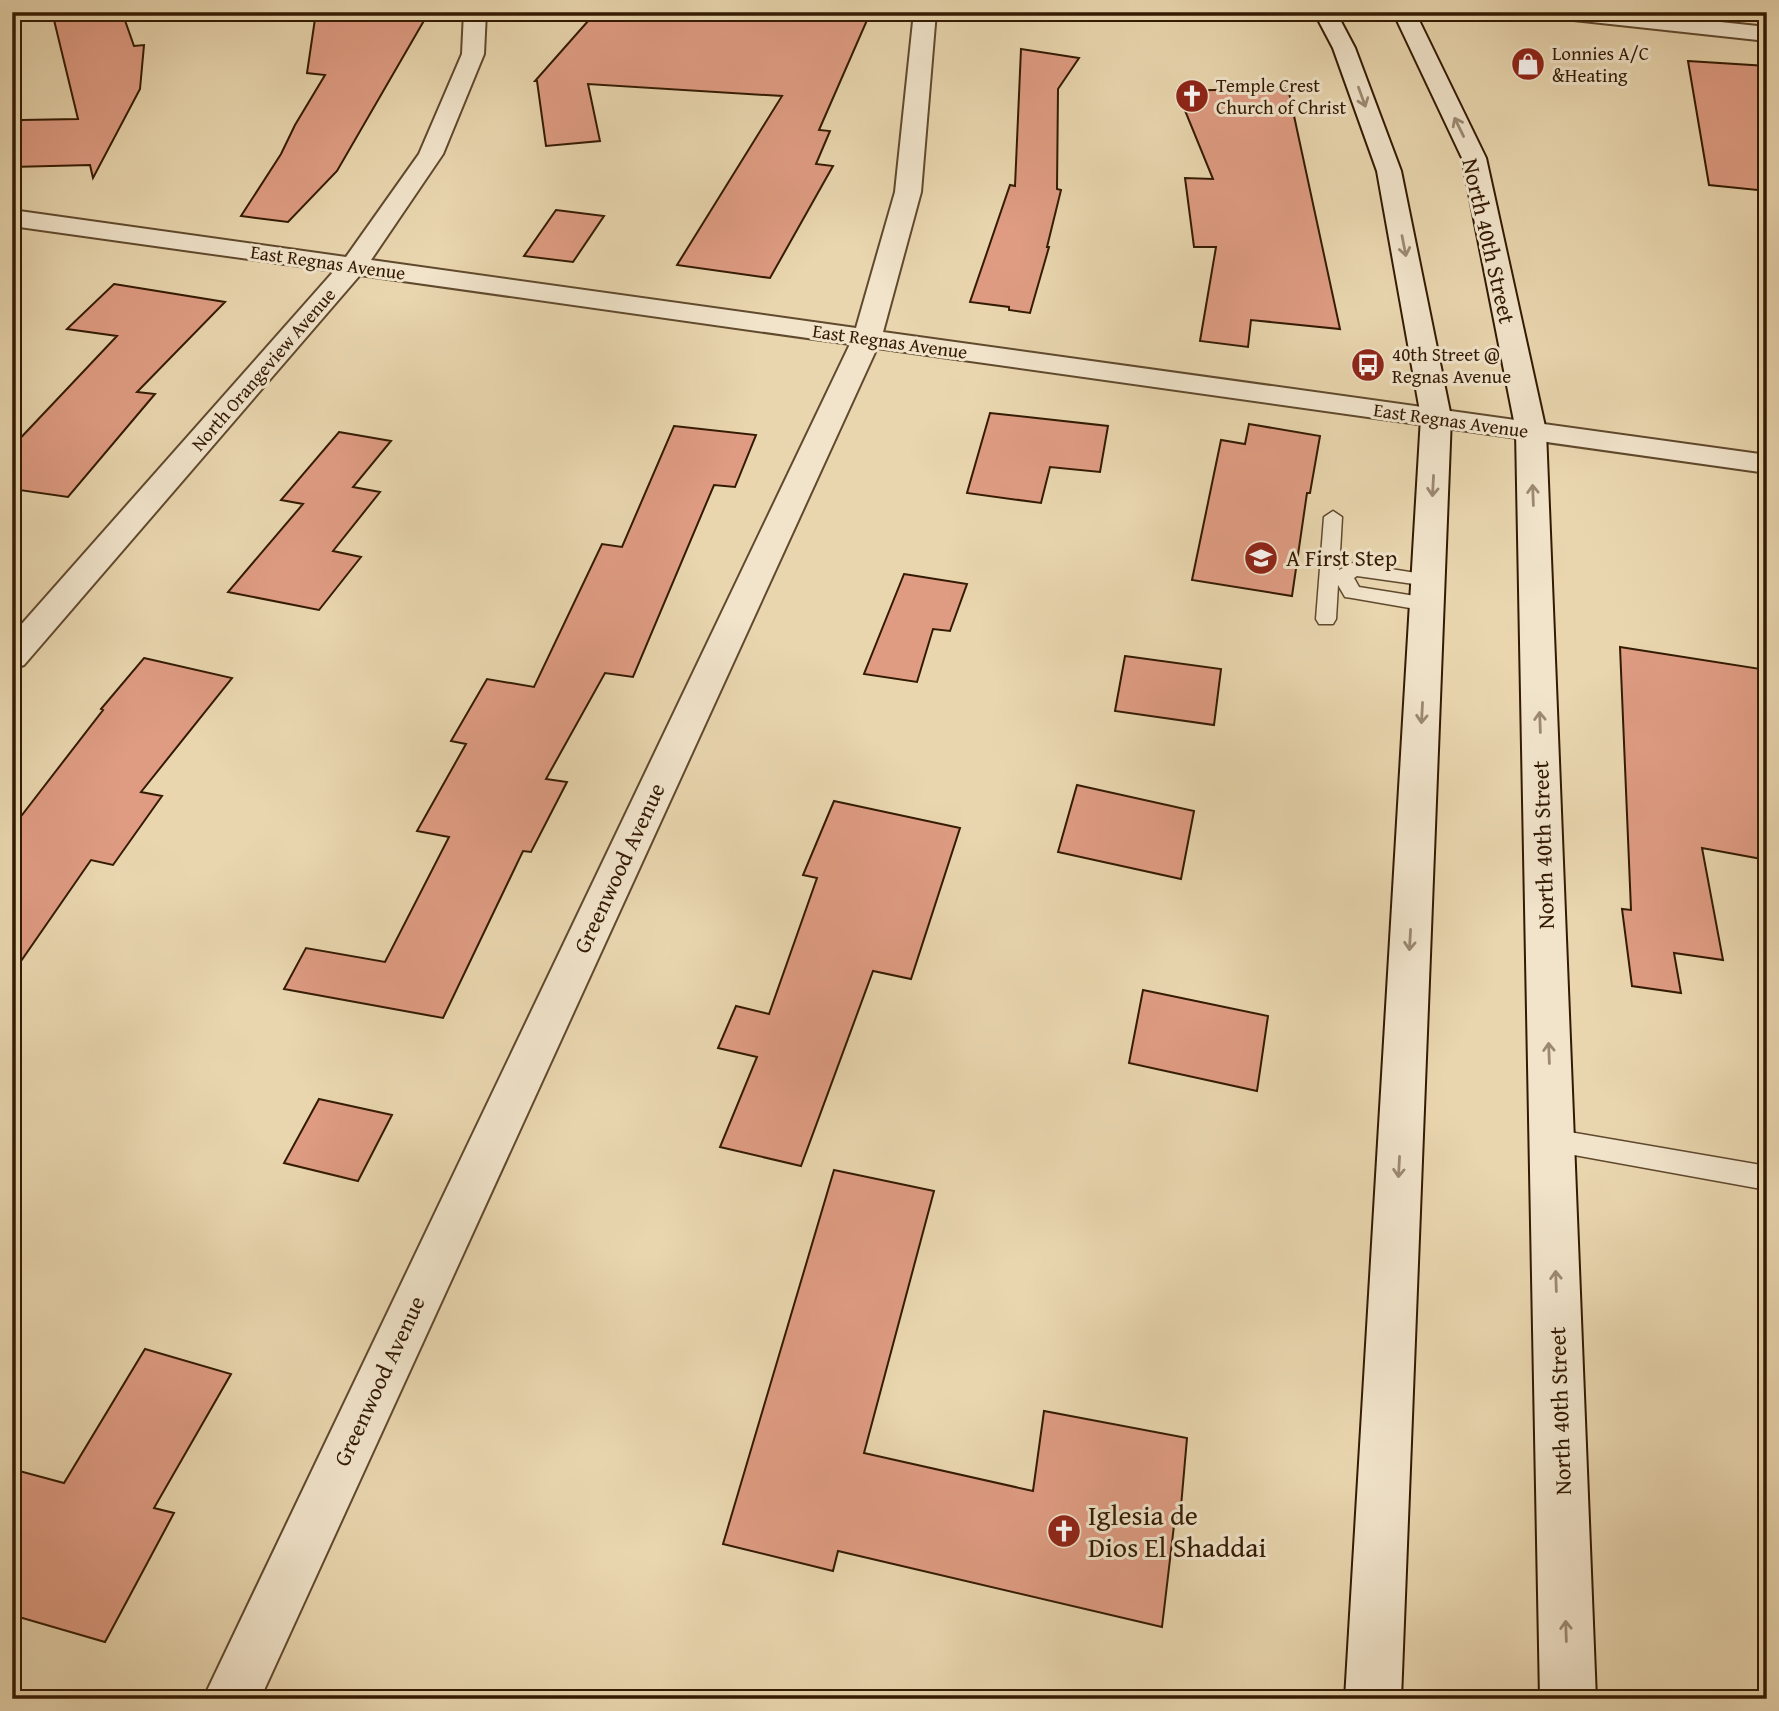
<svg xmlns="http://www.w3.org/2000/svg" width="1779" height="1711" viewBox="0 0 1779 1711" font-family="'Gentium Book Plus',serif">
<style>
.building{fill:#df9c83;stroke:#331a02;stroke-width:2}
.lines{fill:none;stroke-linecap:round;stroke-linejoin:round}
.service-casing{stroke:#60492d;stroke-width:3}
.minor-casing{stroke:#60492d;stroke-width:4}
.secondary-casing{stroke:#331a02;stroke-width:4}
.service{fill:#f1e4cb;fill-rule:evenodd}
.minor{fill:#f1e4cb;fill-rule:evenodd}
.secondary{fill:#f1e4cb;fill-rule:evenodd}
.oneway{stroke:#9c8971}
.labels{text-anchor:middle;stroke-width:6;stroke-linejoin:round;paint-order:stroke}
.far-poi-label{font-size:19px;fill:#331a02;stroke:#f1e4cb;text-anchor:start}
.far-street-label{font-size:19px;fill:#331a02;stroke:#f1e4cb}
.street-label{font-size:23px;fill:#331a02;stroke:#f1e4cb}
.poi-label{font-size:23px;fill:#331a02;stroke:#f1e4cb;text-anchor:start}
.near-poi-label{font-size:28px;fill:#331a02;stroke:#f1e4cb;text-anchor:start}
</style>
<rect width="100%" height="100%" fill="#e9d6af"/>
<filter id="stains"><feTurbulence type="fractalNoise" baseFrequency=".00286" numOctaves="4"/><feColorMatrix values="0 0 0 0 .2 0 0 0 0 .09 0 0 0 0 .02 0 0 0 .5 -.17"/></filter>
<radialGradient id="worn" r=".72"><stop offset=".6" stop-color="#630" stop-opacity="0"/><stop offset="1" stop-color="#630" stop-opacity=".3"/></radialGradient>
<path class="building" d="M99,12H122L134,46L144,45L140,89L93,178L90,165L12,167V136L22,120L78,119L54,20Z
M316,12H429L337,171L288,222L241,216L281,154L295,125L325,75L307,73Z
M596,12H832L831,17L868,18L819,130L830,131L816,164L833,166L770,278L677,265L782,96L588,84L600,141L546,146L537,81H535Z
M1021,49L1079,58L1058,89L1057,189L1061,190L1047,247H1049L1030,313L1009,310V307L970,302L1010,185L1015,186Z
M1688,61L1767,66V191L1709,185Z
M1288,88L1340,329L1251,320L1248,347L1200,341L1216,247H1194L1185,178L1213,179L1177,91Z
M556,210L604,216L573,262L524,256Z
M114,284L225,302L137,392L155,394L68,497L12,489V447L117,336L67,329Z
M990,413L1108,426L1100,472L1050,467L1041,503L967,493Z
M1249,424L1320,436L1310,493H1307L1292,596L1192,580L1221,440L1245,444Z
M674,426L756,435L735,487L714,485L633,677L605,673L546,779L567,782L531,852L523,851L443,1018L284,989L306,948L385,962L449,837L417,831L466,744L451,741L487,679L534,687L602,544L622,547Z
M339,432L391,441L353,487L380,492L333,551L361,557L319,610L228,592L303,504L281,500Z
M904,574L967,584L950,631L933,629L917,682L864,674Z
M1620,647L1767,670V860L1702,848L1723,960L1674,953L1681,993L1632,986L1622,909L1631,910Z
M1125,656L1221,669L1214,725L1115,711Z
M144,658L232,678L141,792L162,796L113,865L91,860L12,974V828L103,710L101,709Z
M1077,785L1194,811L1181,879L1058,852Z
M834,801L960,828L911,979L873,971L801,1166L720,1147L757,1057L718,1048L736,1006L769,1014L817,878L803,875Z
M1143,990L1268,1016L1257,1091L1129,1063Z
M319,1099L392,1115L358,1181L284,1163Z
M834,1170L934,1191L864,1453L1033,1491L1044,1411L1187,1438L1180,1518L1175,1517L1162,1627L838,1551L833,1571L723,1544Z
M145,1349L231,1374L154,1508L174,1513L105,1642L12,1615V1469L64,1483Z"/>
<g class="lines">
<g class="service-casing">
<path id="service" d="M1333,511L1342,517L1339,570L1353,563L1435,576L1438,580L1435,584L1428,586L1357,576L1354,578L1359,587L1434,599L1437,604L1434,609L1427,611L1352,598L1345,597L1338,585L1336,619L1333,624H1319L1316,619L1324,517Z
M1552,1129L1767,1166V1190L1552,1151L1543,1148L1539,1140L1543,1132Z"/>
</g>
<g class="minor-casing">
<path id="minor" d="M464,12H486L484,54L443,154L371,260L856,328L895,192L914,12H936L921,192L883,332L1767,455V473L877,348L260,1699H203L850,344L360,275L24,665L12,669V635L334,271L12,226V210L346,257L419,154L462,54Z
M1553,12H1627L1767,27V41L1564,19L1556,17Z"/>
</g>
<g class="secondary-casing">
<path id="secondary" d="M1314,12H1336L1355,48L1401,171L1451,417L1401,1699H1345L1421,417L1377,171L1333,48Z
M1393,12H1415L1486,158L1546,431L1596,1699H1540L1516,431L1462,158Z"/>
</g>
<use href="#service" class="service"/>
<use href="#minor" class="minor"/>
<use href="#secondary" class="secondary"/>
</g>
<defs><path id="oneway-shaft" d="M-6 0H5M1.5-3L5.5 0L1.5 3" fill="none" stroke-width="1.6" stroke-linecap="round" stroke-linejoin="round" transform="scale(1.75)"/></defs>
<g class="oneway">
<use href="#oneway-shaft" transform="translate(1362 97) rotate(70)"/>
<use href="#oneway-shaft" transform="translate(1459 127) rotate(-116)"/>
<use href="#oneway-shaft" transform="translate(1404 246) rotate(79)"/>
<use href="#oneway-shaft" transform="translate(1433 486) rotate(93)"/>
<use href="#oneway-shaft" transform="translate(1533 495) rotate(-92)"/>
<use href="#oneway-shaft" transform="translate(1422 713) rotate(93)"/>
<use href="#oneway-shaft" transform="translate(1540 722) rotate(-92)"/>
<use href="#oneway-shaft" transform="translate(1410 940) rotate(93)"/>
<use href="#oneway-shaft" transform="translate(1549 1053) rotate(-92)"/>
<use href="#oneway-shaft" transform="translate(1399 1167) rotate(93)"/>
<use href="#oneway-shaft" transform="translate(1556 1281) rotate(-92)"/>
<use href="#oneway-shaft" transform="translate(1566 1631) rotate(-92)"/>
</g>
<defs>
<g id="shop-disc" transform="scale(1.75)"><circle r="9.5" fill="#8f2418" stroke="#f1e4cb"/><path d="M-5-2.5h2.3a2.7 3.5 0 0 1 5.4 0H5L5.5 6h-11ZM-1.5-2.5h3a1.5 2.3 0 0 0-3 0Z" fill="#fff"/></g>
<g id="church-disc" transform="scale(1.75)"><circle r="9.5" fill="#8f2418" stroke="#f1e4cb"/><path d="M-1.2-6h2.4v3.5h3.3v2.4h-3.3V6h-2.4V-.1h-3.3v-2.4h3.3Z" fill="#fff"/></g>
<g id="bus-disc" transform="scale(1.75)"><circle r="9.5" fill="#8f2418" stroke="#f1e4cb"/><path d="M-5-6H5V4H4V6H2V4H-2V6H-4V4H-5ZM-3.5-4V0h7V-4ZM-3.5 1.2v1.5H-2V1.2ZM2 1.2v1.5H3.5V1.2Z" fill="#fff"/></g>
<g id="school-disc" transform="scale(1.75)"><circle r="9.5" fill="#8f2418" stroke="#f1e4cb"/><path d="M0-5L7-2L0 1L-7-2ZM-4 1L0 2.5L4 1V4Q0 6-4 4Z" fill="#fff"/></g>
</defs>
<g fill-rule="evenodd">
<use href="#shop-disc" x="1528" y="64"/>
<use href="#church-disc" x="1192" y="96"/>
<use href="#bus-disc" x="1368" y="365"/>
<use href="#school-disc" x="1261" y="558"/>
<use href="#church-disc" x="1064" y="1531"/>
</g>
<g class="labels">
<g class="far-poi-label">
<text x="1552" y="60">Lonnies A/C<tspan x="1552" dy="22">&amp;Heating</tspan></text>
<text x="1216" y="92">Temple Crest<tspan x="1216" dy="22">Church of Christ</tspan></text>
<text x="1392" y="361">40th Street @<tspan x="1392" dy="22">Regnas Avenue</tspan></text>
</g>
<g class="far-street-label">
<text transform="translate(328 262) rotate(8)" y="7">East Regnas Avenue</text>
<text transform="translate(890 341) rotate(8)" y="7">East Regnas Avenue</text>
<text transform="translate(263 369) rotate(-49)" y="7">North Orangeview Avenue</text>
<text transform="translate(1451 420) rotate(8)" y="7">East Regnas Avenue</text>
</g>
<g class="street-label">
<text transform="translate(1489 241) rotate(77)" y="8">North 40th Street</text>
<text transform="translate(1543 845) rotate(-92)" y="8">North 40th Street</text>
<text transform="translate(619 868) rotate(-65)" y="8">Greenwood Avenue</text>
<text transform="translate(379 1381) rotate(-65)" y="8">Greenwood Avenue</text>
<text transform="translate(1560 1411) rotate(-92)" y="8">North 40th Street</text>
</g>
<g class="poi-label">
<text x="1286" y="566">A First Step</text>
</g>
<g class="near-poi-label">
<text x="1088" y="1525">Iglesia de<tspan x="1088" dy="32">Dios El Shaddai</tspan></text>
</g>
</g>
<rect width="1779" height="1711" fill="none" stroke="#e9d6af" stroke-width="42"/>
<rect x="14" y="14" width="1751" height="1683" fill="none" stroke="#331a02" stroke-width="3.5"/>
<rect x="21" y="21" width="1737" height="1669" fill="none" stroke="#331a02" stroke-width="2"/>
<rect width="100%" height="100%" filter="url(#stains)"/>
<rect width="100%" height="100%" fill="url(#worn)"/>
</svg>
